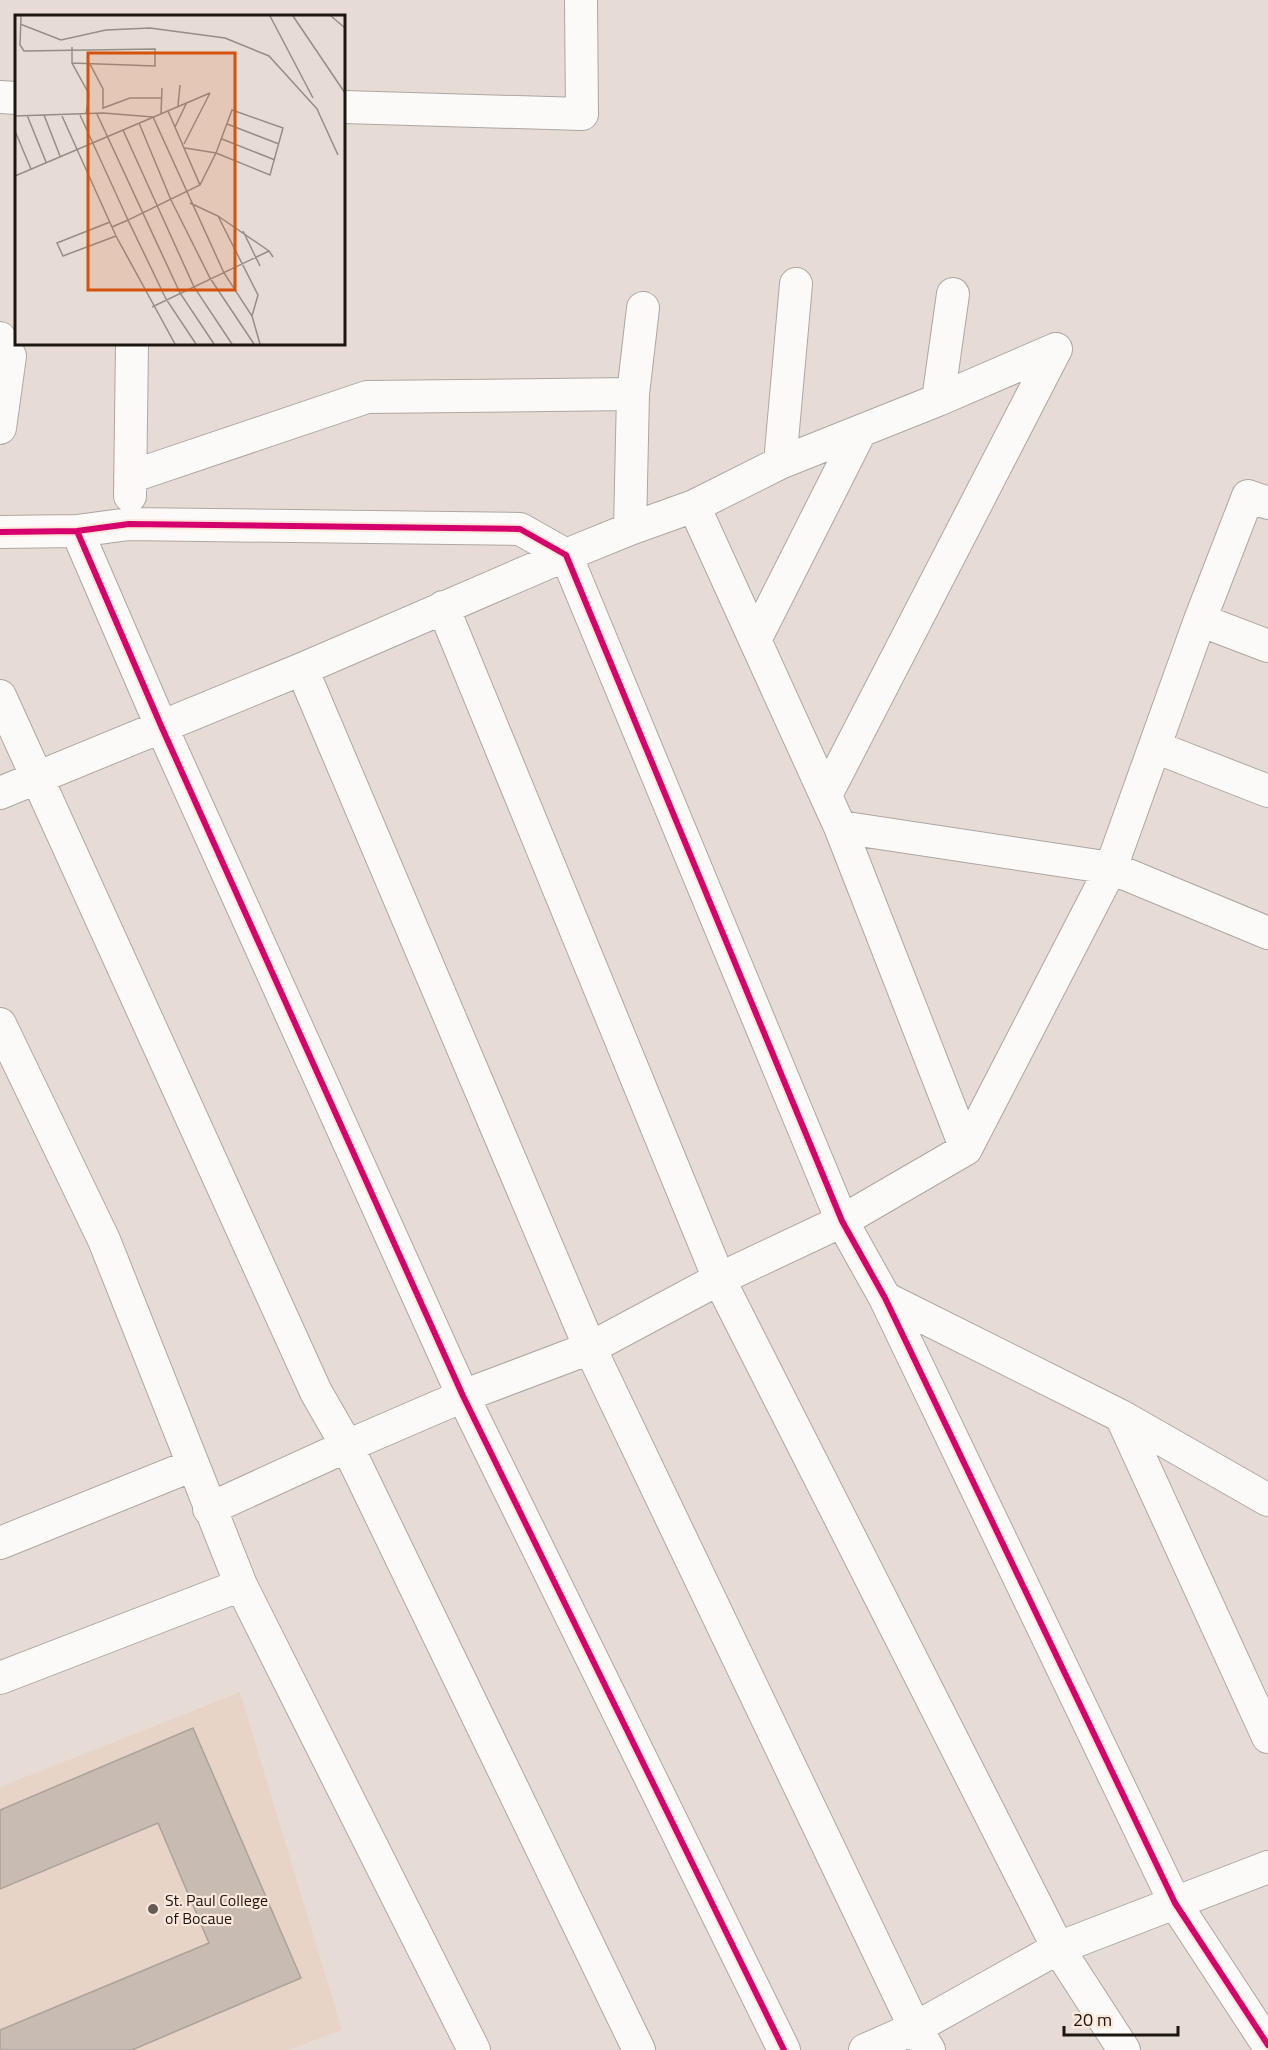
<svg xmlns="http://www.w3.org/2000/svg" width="1268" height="2050" viewBox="0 0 1268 2050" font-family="'Titillium Web',sans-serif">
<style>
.built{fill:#e7d4c7}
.building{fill:#c8bbb2;stroke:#aaa29c;stroke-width:1.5}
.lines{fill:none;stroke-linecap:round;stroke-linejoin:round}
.minor-casing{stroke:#aea6a0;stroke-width:34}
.minor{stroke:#fbfaf9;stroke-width:32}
.cycleway-casing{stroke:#fce8db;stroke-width:10}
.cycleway{stroke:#d6006c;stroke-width:6}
.poi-dot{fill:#635b56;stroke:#fce8db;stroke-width:2}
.labels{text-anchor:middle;stroke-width:4.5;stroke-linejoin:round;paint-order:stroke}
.poi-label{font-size:16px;fill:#1c1611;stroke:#fce8db;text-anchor:start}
.inset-road{fill:none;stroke:#968d87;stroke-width:1.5}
.view{fill:#d4520c;fill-opacity:0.15;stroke:#d4520c;stroke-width:3}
.inset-edge{fill:none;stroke:#1c1611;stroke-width:3}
</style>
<rect width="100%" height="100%" fill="#e7dcd5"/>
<path class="built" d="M240,1692L342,2030L289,2050H0V1787Z"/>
<path class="building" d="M193,1728L301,1978L132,2050H0V2030L209,1943L158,1823L0,1889V1810Z"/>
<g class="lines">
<g class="minor-casing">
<path id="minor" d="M0,97L16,98
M344,107L582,114L581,0
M0,338L10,356L0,428
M938,400L953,294
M780,463L796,284
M130,477L367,397L633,394
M130,496L132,344
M630,529L633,394L643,308
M77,531L162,728L463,1396L784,2050
M0,532L77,531L129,524L520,529L566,555L842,1221L885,1298L1175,1903L1268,2045
M443,607L719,1279L1058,1948L1124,2050
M1200,620L1268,646
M755,640L860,432
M302,669L590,1348L915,2028L929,2050
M0,696L316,1392L347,1446L209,1509
M1155,747L1268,791
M0,793L302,669L566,555L630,529L694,506L780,463L938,400L1056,349
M826,795L1056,349
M840,827L1111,868L1268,933
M0,1024L104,1240L241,1585L474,2050
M966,1149L1111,868L1200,620L1248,496L1268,503
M885,1298L1121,1416L1268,1737
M1121,1416L1268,1500
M0,1543L193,1465
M0,1678L241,1585
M639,2050L347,1446L463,1396L590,1348L719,1279L842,1221L966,1149L840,827L694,506
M865,2050L915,2028L1058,1948L1268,1867"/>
</g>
<use href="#minor" class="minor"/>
<g class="cycleway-casing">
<path id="cycleway" d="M77,531L162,728L463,1396L784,2050
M0,532L77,531L129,524L520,529L566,555L842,1221L885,1298L1175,1903L1268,2045"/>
</g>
<use href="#cycleway" class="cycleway"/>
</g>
<circle class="poi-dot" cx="153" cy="1909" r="6"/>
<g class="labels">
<g class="poi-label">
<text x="165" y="1906">St. Paul College<tspan x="165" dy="18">of Bocaue</tspan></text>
</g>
</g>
<g transform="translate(15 15)">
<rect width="330" height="330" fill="#e7dcd5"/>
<path class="inset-road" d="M6,1L5,30L9,36L140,34V51L57,48M255,1L298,83M278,1L330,78M316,1L330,13M5,9L46,25L91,15L135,13L210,23L254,41L303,95M57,32V48L74,79L71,99M75,49L88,74V94M163,91L165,70M88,93L115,83H146M302,94L323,140M153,96L185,170L113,205L151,284L181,329M82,99L165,278L199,329M146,99L147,73M12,100L31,147M29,100L45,141M65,100L113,205L97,212M0,101L88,98L138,102L209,258L237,301L245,329M47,101L101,221L160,329M124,108L156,185L195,263L239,329M212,109L264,129M160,112L172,87M108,115L179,272L217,329M0,116L16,154M207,124L260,145M169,129L195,78M170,133L201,138L217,95L268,113L255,160L201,138L185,170M0,161L195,78M175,188L203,201L243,280L237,301M203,201L254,236M95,207L42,228L48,241L101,221M228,216L245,251M137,292L254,236L258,242"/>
<path class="view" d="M73,38H220V275H73Z"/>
<rect width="330" height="330" class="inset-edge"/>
</g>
<path d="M1064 2026v9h114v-9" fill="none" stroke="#1c1611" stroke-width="3"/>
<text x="1073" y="2026" font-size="18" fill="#1c1611" stroke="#fce8db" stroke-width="4.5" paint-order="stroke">20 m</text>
</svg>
